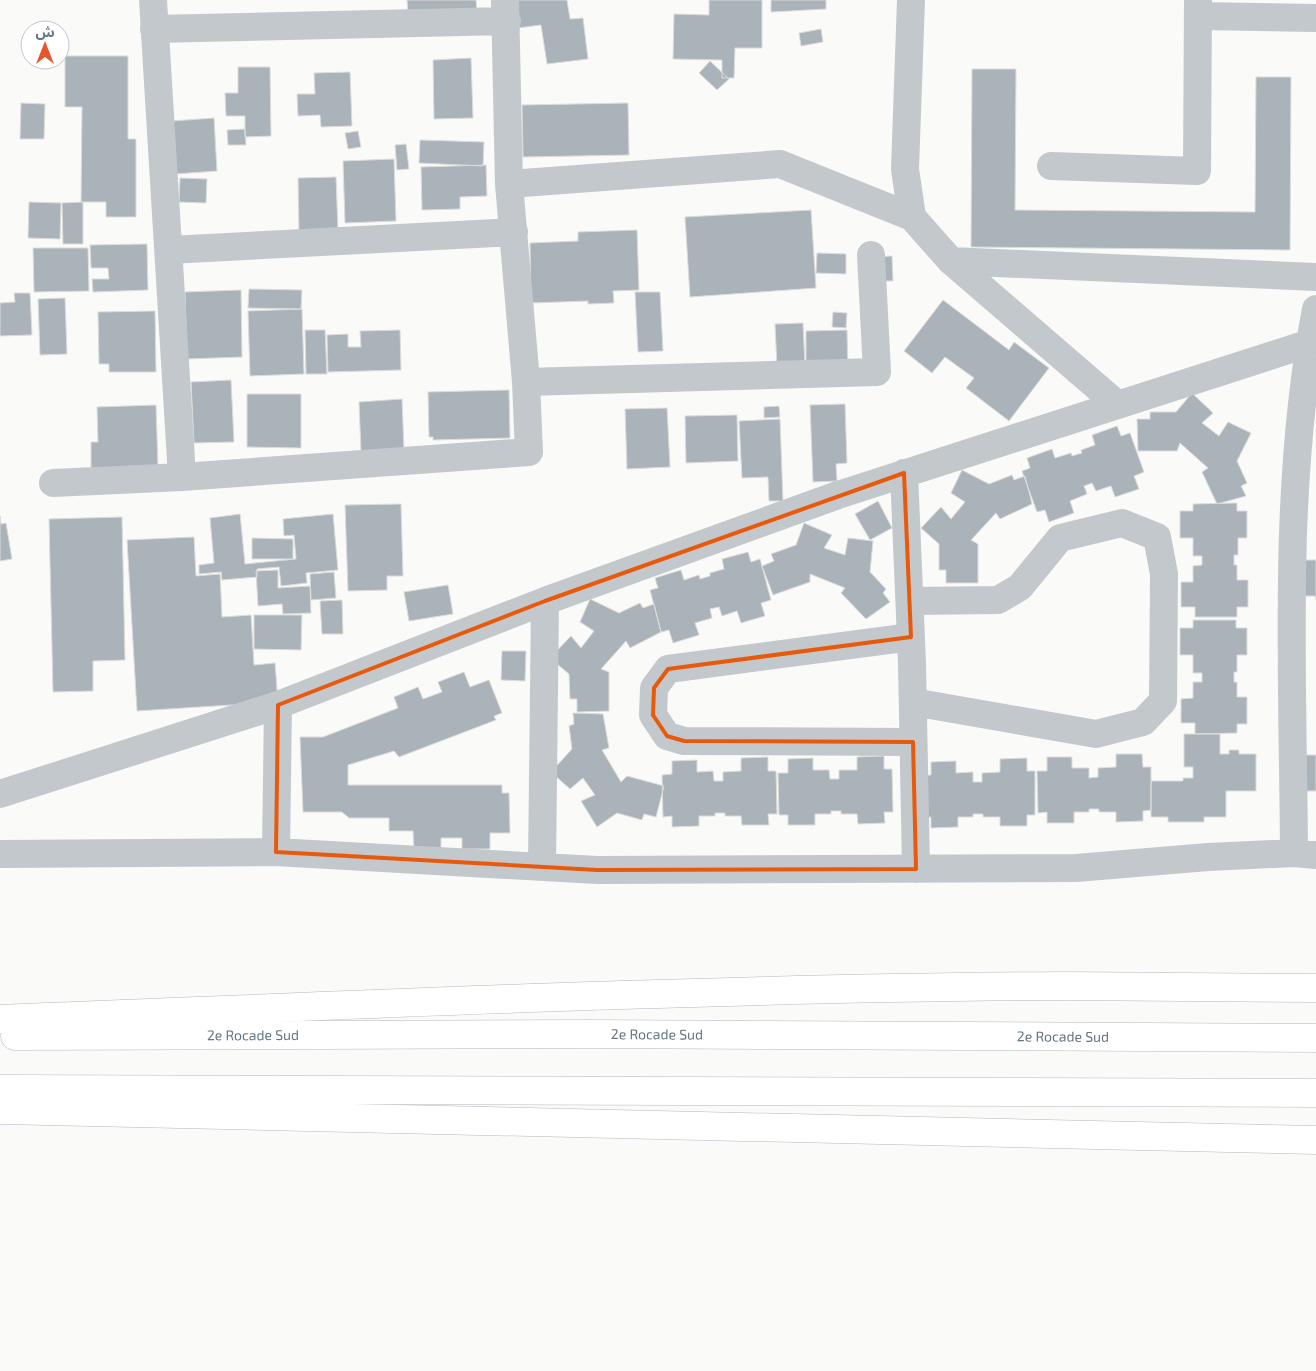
<svg xmlns="http://www.w3.org/2000/svg" width="1316" height="1371" viewBox="0 0 1316 1371" font-family="'Exo 2','Noto Sans Arabic',sans-serif">
<style>
.building{fill:#aab3b9;stroke:#dcdcda}
.lines{fill:none;stroke-linecap:round;stroke-linejoin:round}
.motorway-casing{stroke:#b4b9bd;stroke-width:29}
.minor{stroke:#c3c8cc;stroke-width:28}
.motorway{stroke:#fff;stroke-width:28}
.marked{fill:none;stroke:#e8590c;stroke-width:4;stroke-linejoin:round}
.labels{text-anchor:middle;stroke-width:5;stroke-linejoin:round;paint-order:stroke}
.street-label{font-size:14px;fill:#657683;stroke:#fff}
</style>
<rect width="100%" height="100%" fill="#fafaf8"/>
<path class="building" d="M407,0H476L477,12L408,15Z
M514,0H567L570,19L583,18L588,59L547,64L541,25L518,28Z
M709,0H762V48H735L734,78H722V60L673,59L674,14L709,15Z
M771,0H826V9L771,12Z
M821,29L823,42L801,46L799,33Z
M65,56H128V139H136V217H106V202H81L82,107H65Z
M471,58L473,118L434,119L433,60Z
M710,61L729,79L717,90L699,73Z
M238,67H270L271,136L245,137V116H226L225,93H238Z
M972,69H1016L1015,210L1255,212L1256,77H1291L1290,250L971,247Z
M350,72L352,126L321,127L320,115L298,116L297,94H315L314,73Z
M21,103L45,104L44,139H20Z
M628,103L629,155L523,157L522,105Z
M214,118L217,171L175,174L172,121Z
M245,129L246,145H228L227,130Z
M358,131L361,147L348,149L345,133Z
M420,140L484,142L483,166L419,163Z
M406,144L409,169L397,170L395,145Z
M394,159L396,221L345,223L343,161Z
M486,165L487,196L460,197V209L422,210L421,167Z
M336,177L338,231L299,232L298,178Z
M180,178L207,179L206,203L179,202Z
M29,202L61,203L60,239L28,238Z
M83,202V244H63L62,203Z
M811,210L816,288L690,297L685,217Z
M637,230L639,290L613,291L614,303L588,304V301L531,303L530,243L578,241V232Z
M147,244L148,290L93,292L92,279H109L108,268H91L90,245Z
M33,248H88L89,291L34,292Z
M817,253L846,254V274L816,273Z
M892,256L893,281H873L872,257Z
M249,289L302,290L301,309L248,308Z
M241,290L242,357L187,359L185,292Z
M635,292H660L663,351L638,352Z
M14,293H30L32,335L0,336V303L15,302Z
M65,298L67,354L40,355L38,299Z
M943,300L1009,350L1014,342L1049,368L1009,421L966,388L974,378L945,357L932,373L904,351Z
M302,309L304,374L250,376L248,311Z
M155,311L156,372H109V364H99L98,312Z
M833,312L847,313L846,328L832,327Z
M803,323L805,366L777,367L775,324Z
M305,330H325L327,374H306Z
M400,330L401,370L328,372L327,335L348,334V347H361L360,331Z
M847,330L848,372L806,373V331Z
M231,380L234,442L194,443L191,382Z
M509,390L510,438L433,440V437H429L428,392Z
M1192,393L1213,413L1202,423L1219,436L1228,422L1251,433L1237,461L1247,483L1241,486L1246,496L1217,504L1202,472L1208,468L1180,443L1177,451H1138L1137,419H1150V412H1176Z
M247,394H301V448L247,447Z
M402,399L404,450L361,452L359,402Z
M845,404L847,463L836,464L837,481L813,482L810,405Z
M156,405L158,467L91,469V442H98L97,407Z
M779,406L780,417L764,418V407Z
M667,408L670,467L627,469L625,409Z
M737,415L738,461L686,463L685,416Z
M780,419L783,501H769L768,477L742,478L739,421Z
M1117,426L1121,436L1130,433L1144,472L1134,476L1139,489L1115,497L1111,486L1096,491L1092,483L1084,486L1087,494L1070,501L1074,513L1049,522L1045,510L1037,512L1022,471L1030,468L1027,458L1052,449L1055,458L1071,453L1072,456L1082,453L1081,450L1095,445L1092,435Z
M962,470L989,484L1012,475L1014,480L1025,476L1032,504L1000,519L996,513L971,540L978,544V583H946V570H939V544L921,528L941,507L951,519L965,502L951,493Z
M878,501L892,528L870,540L855,514Z
M1237,503V511H1247V538H1238V555H1234V565H1237V580H1248V607H1237V617H1195V607H1181V582H1193V566L1202,565V556H1193V538H1180V511H1193V504Z
M401,504L403,576H387V590L348,591L345,505Z
M240,514L245,564L296,559L294,535L284,536L283,519L333,514L338,570L306,573L307,583L281,586L279,567L257,569V577L222,580L221,572L199,574V565L214,563L210,518Z
M0,516L1,524L6,523L12,559L0,561Z
M122,517L125,660L93,661V691L53,692L49,519Z
M804,523L832,535L824,548L845,555L848,538L873,541L870,572L886,589L883,593L890,602L866,619L841,593L845,588L810,574V582L773,595L762,566L774,561L771,554L796,545Z
M194,537L196,576L220,574L222,617L251,615L254,665L275,663L278,702L137,711L127,540Z
M252,538L293,539V559H252Z
M748,552L751,562L760,559L771,600L761,603L765,616L741,623L737,611L722,616L719,607L710,609L712,618L695,623L699,635L673,643L669,630L661,632L650,590L658,588L655,578L681,570L684,580L699,575L700,579L710,576V573L724,569L722,559Z
M1297,560H1316V600L1315,596H1298Z
M278,570V588L310,586L311,613L283,614L282,604L258,606L256,571Z
M334,572L336,598L311,600L310,574Z
M448,585L453,614L409,621L404,592Z
M590,599L619,613L640,603L643,608L654,604L661,632L630,648L626,641L601,669L609,672V711L577,712V699H570L569,674L550,658L571,636L581,648L594,631L580,622Z
M342,600L343,634H322L320,601Z
M254,615H302L301,650L254,649Z
M1193,620H1236V628H1247V655H1237V672H1234V682H1237V697H1247V724H1237V733L1195,734V723H1181V699L1193,698V682H1202V673H1193V655H1180V628H1193Z
M502,651H526L525,681L501,680Z
M464,672L470,687L489,680L502,713L494,716L496,720L399,757L394,751L348,765V785H502V793H509L510,833H490V849H462V838H441V850H414L413,831H389V818H349L342,812H303L300,737H323L398,708L394,697L418,687L423,699L442,692L438,682Z
M573,713L603,714L609,748L602,750L621,782L627,776L664,786L656,817L644,814L642,820L617,813L597,827L581,801L595,795L583,778L570,789L551,772L572,749L569,726L574,724Z
M1184,734H1220V754H1229V750H1239V754H1256V791H1226V817H1204V822H1168V817H1151V781H1183V778H1193V767H1184Z
M1116,754H1142L1143,767H1151V810L1143,811V821L1116,822V812H1099V809H1089V812H1074V823H1047V812L1038,813L1037,771H1047V757H1072V768H1089V778L1098,777V768L1116,767Z
M1303,755H1316V791H1304Z
M884,756V769H892L893,812H884L885,823L858,824L857,814H841V811H831V814H815V825H788V815H779L778,773H788V759L813,758V770H829L830,779H839V770H857V757Z
M768,757V771H776L777,814H768L769,825H742L741,816H725V813H715V816H699V826L672,827V816L663,817L662,775L672,774V761L697,760V772L713,771L714,781H723V772L741,771V758Z
M1027,758V771H1035V815H1027V826H1000V817H983V814H973V817H958V827L931,828V817L922,818L921,776L931,775V762L956,761V773L973,772V782H982V773L1000,772V759Z"/>
<g class="lines">
<g class="motorway-casing">
<g id="motorway">
<path d="M0,1019C355,1005 710,988 1065,986C1148,986 1232,987 1316,988"/>
<path id="s1" d="M15,1036L591,1034L1316,1038"/>
<path d="M0,1089L1316,1093"/>
<path d="M0,1110L1316,1140"/>
</g>
</g>
<path class="minor" d="M153,0L182,477
M505,0L509,184L526,382L877,372L871,255
M911,0L905,169L912,217
M1199,16L1316,18
M154,29L507,21
M1051,166L1197,171L1198,0
M509,184L780,164L912,217L951,261L1316,277
M169,250L514,232
M951,261L1118,405
M904,473L912,663L916,869
M53,483L182,477L529,452L526,382
M910,601L998,600L1020,587L1060,538L1122,523L1157,537L1164,574L1163,701L1143,722L1096,734L913,702
M911,637L668,669L654,688L653,715L667,736L684,741L913,742
M0,794L278,705L545,601L838,495L1310,343
M276,852L278,705
M1294,853C1293,672 1282,488 1316,309
M0,854L276,852L597,870L1076,868L1208,857L1294,853L1316,855
M542,866L545,601"/>
<use href="#motorway" class="motorway"/>
</g>
<path class="marked" d="M904,473L911,637L668,669L654,688L653,715L667,736L684,741L913,742L916,869L597,870L276,852L278,705L545,601Z"/>
<g class="labels">
<g class="street-label">
<text dy="5" stroke="none"><textPath href="#s1" startOffset="642">2e Rocade Sud</textPath></text>
<text dy="5" stroke="none"><textPath href="#s1" startOffset="238">2e Rocade Sud</textPath></text>
<text dy="5" stroke="none"><textPath href="#s1" startOffset="1048">2e Rocade Sud</textPath></text>
</g>
</g>
<g transform="translate(45 45)"><circle r="24" fill="#ffffff" stroke="#c1c8cd"/>
<path d="M0-4L9 19L0 12L-9 19Z" fill="#e4572e"/>
<text y="-8" font-size="14" font-weight="bold" text-anchor="middle" fill="#657683">ش</text>
</g>
</svg>
